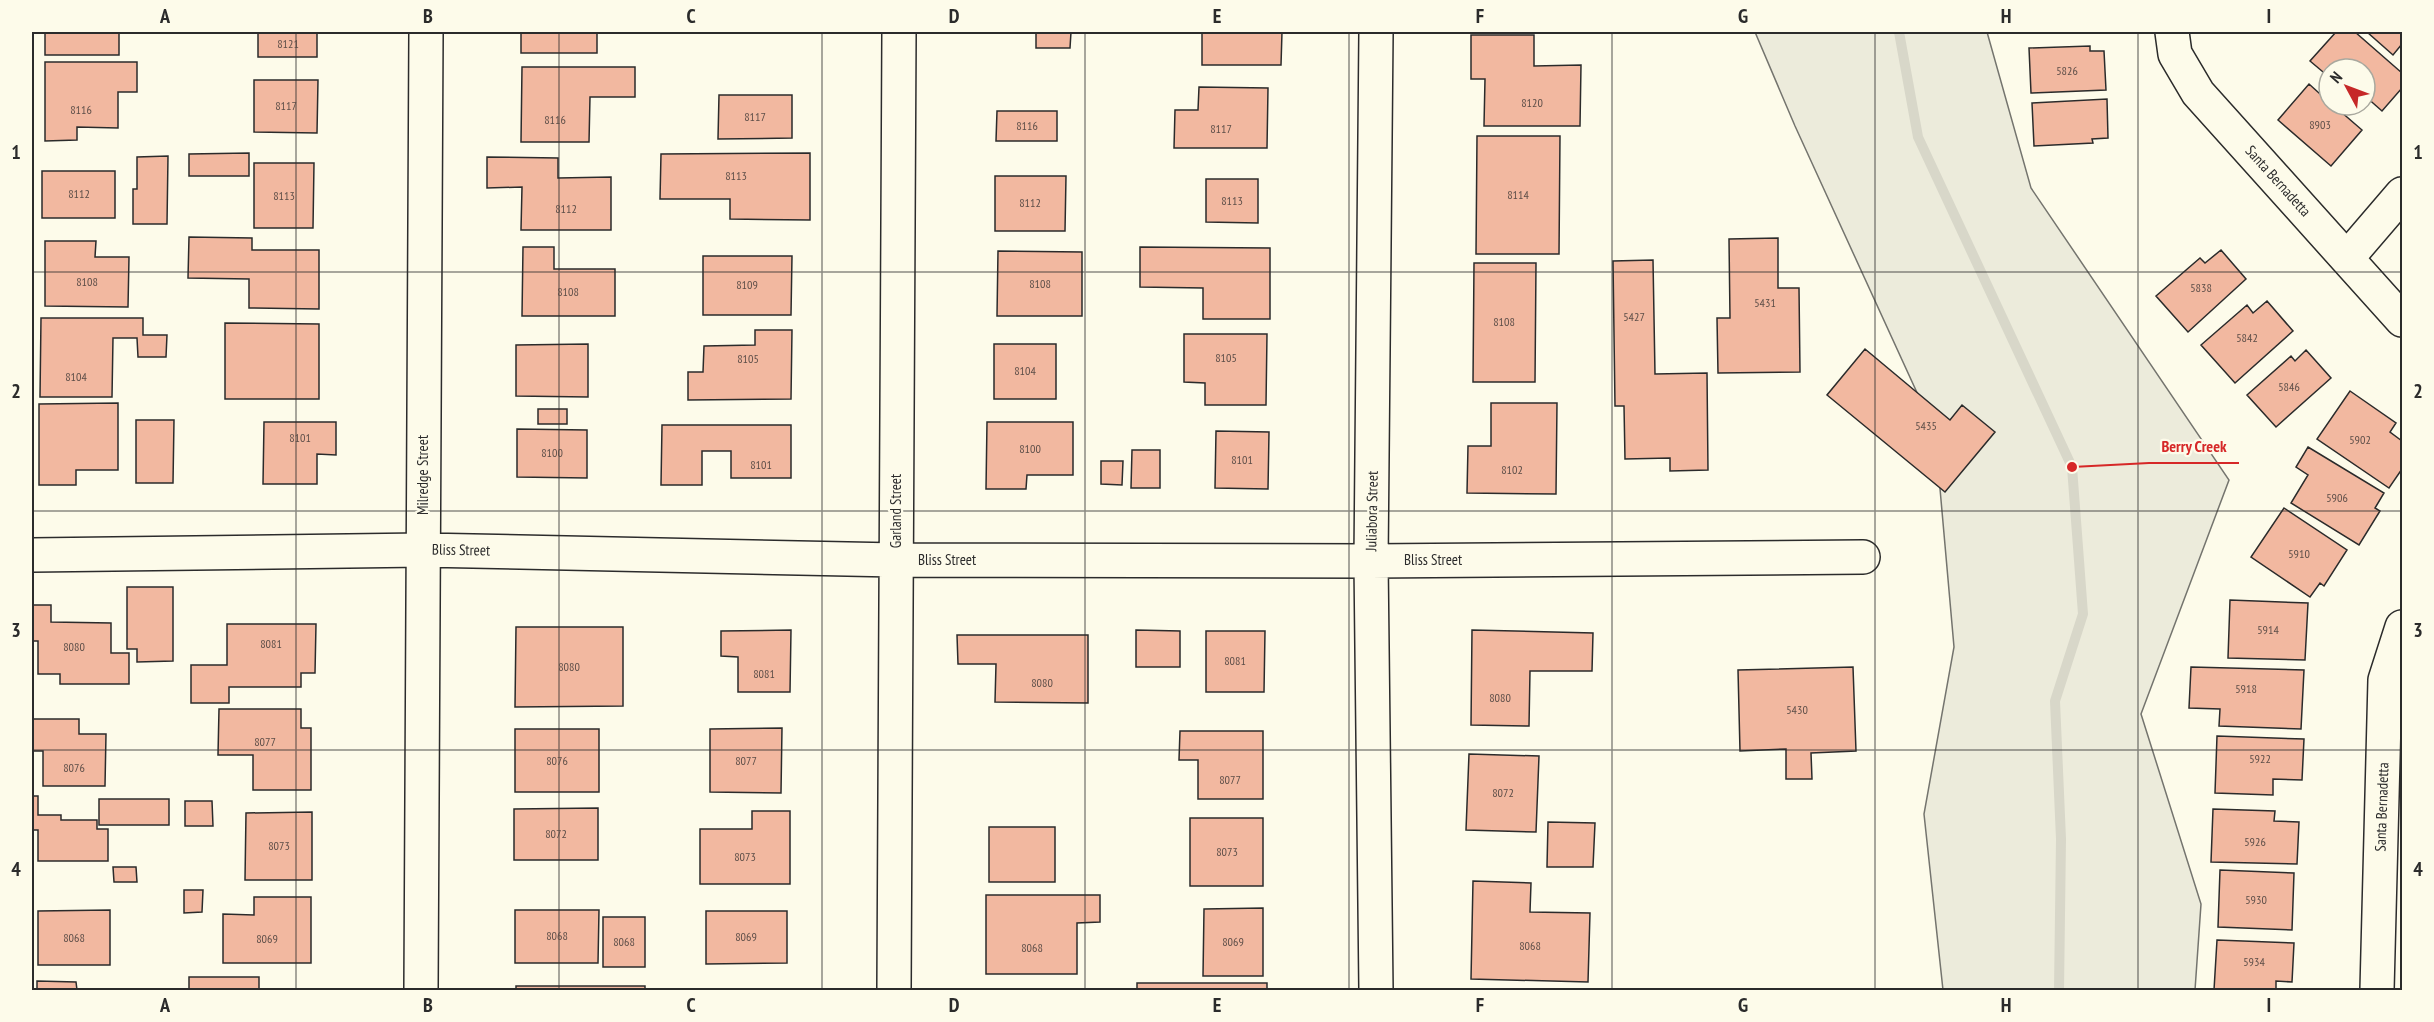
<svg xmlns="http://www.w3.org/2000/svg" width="2434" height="1022" viewBox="0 0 2434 1022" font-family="'PT Sans Narrow',sans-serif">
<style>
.green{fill:#ecebdb;stroke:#74746e;stroke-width:1.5}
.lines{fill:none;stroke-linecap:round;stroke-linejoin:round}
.stream{stroke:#d8d7c9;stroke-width:10}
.building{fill:#f2b8a0;stroke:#2b2b2b;stroke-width:1.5}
.minor-casing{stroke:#2b2b2b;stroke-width:36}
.minor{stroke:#fdfbea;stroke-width:33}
.grid{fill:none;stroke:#2b2b2b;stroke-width:1.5;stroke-opacity:0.55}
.labels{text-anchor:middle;stroke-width:4.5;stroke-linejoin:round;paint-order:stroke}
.number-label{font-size:12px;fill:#5d4e48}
.street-label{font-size:15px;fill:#2b2b2b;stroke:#fdfbea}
.leader{fill:none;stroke:#d62828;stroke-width:2}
.callout-dot{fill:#d62828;stroke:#fdfbea;stroke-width:2}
.callout-label{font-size:16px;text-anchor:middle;font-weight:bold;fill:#d62828;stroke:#fdfbea;stroke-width:4.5;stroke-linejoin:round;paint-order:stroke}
.neatline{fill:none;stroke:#2b2b2b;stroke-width:2}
.grid-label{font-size:20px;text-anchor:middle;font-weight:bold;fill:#2b2b2b}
</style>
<rect width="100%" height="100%" fill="#fdfbea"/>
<path class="green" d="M1755,32H1987L2031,188L2229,480L2141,714L2201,904L2195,990H1943L1924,814L1954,647L1935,432L1795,126Z"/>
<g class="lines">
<path class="stream" d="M1899,32L1918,137L2072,467L2083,614L2055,701L2061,839L2059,990"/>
</g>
<path class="building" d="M45,32H119V55H45Z
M258,32H317V57H258Z
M521,32H597V53H521Z
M1036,32H1071L1070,48H1036Z
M1202,32H1282L1281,65H1202Z
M2336,32H2355L2402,73V88L2382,111L2365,96V69H2329V77L2310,61Z
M2367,32H2402V44L2393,55Z
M1471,35H1534V66L1581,65L1580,126H1484L1485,79H1471Z
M2090,46V51H2104L2106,90L2031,93L2029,48Z
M45,62H137V92H118V128L77,127V140L45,141Z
M522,67H635V97H590L589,142H521Z
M254,80H318L317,133L254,132Z
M2309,84L2329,102V105H2333L2362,130L2331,166L2278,120Z
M1199,87L1268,88L1267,148H1174L1175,110H1198Z
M719,95H792V138L718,139Z
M2107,99L2108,138L2092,139L2093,143L2034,146L2032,103Z
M997,111H1057V141H996Z
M1477,136H1560L1559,254H1476Z
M249,153V176H189V154Z
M810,153V220L730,219V199H660L661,154Z
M168,156L167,224H133V189H137V157Z
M487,157L558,158V178L611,177V230H521L522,187L487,188Z
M254,163H314L313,228H254Z
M42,171H115V218H42Z
M995,176H1066L1065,231H995Z
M1206,179H1258V223L1206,222Z
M189,237L252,238V250H319V309L249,308V279L188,278Z
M1778,238V288H1799L1800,372L1718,373L1717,318H1730L1729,239Z
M45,241H96L95,257H129L128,307L45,306Z
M523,247H554V269H615V316H522Z
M1140,247L1270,248V319H1203V288L1140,287Z
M2221,250L2246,279L2188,332L2156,296L2200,258L2205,263Z
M998,251L1082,252V316H997Z
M703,256H792L791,315H703Z
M1653,260L1655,374L1707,373L1708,470L1670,471V458L1625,459L1624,406H1615L1613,261Z
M1474,263H1536L1535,382H1473Z
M2267,301L2293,331L2235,383L2201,345L2247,305L2253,313Z
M41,318H143V335H167L166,357H138L137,338H113L112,397H40Z
M225,323L319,324V399H225Z
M755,330H792L791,399L688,400V372H703L704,346L755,345Z
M1184,334H1267L1266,405H1205V383L1184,382Z
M588,344V397L516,396V345Z
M994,344H1056V399H994Z
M1865,349L1950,420L1962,405L1995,432L1945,492L1827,395Z
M2306,350L2331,378L2276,427L2247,395L2291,356L2295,361Z
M2350,391L2396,423L2390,432L2402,441V469L2389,488L2317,439Z
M118,403V470H76V485H39V404Z
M1491,403H1557L1556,494L1467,493L1468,446H1491Z
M538,409H567V424H538Z
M136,420H174L173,483H136Z
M264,422H336V455L317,454V484H263Z
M987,422H1073V475H1027L1026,489H986Z
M662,425H791V478H731V451H702V485H661Z
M517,429L587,430V478L517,477Z
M1216,431L1269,432L1268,489L1215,488Z
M2308,447L2384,493L2375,508L2380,511L2359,545L2291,503L2308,475L2296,467Z
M1132,450H1160V488H1131Z
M1101,461H1123L1122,485L1101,484Z
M2284,508L2347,550L2324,586L2320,583L2310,597L2251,557Z
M127,587H173V661L137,662V649H127Z
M2230,600L2308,603L2305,660L2228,658Z
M32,605H51V622L111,623V653H129V684H60V674H38V641H32Z
M227,624H316L315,673H301V687H229V703H191V665H227Z
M516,627H623V706L515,707Z
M791,630L790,692H738V657L721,656V631Z
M1136,630L1180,631V667H1136Z
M1472,630L1593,633L1592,671H1530L1529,726L1471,725Z
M1206,631H1265L1264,692H1206Z
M957,635H1088V703L995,702L996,664H958Z
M1853,667L1856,751L1811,753L1812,779H1786V749L1740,751L1738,670Z
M2191,667L2304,670L2301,729L2219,726L2220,709L2189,708Z
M219,709H301V728H311V790H253V755H218Z
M32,719H79V734H106L105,786H43V751H32Z
M782,728L781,793L710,792V729Z
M515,729H599V792H515Z
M1180,731H1263V799H1198V760H1179Z
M2217,736L2304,739L2302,780L2273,779V795L2215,793Z
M1469,754L1539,756L1536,832L1466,830Z
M32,796H38V815H61V820H97V829H108V861H38V830H32Z
M99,799H169V825H99Z
M185,801H212L213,826H185Z
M598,808V860H514V809Z
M2213,809L2275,811L2274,821L2299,822L2297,864L2211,862Z
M752,811H790V884H700V829H752Z
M312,812V880H245L246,813Z
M1190,818H1263V886H1190Z
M1548,822L1595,823L1593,867H1547Z
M989,827H1055V882H989Z
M113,867H136L137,882H114Z
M2220,870L2294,873L2292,930L2218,927Z
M1473,881L1531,883L1530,912L1590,913L1588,982L1471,979Z
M184,890H203L202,912L184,913Z
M986,895H1100V922L1077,923V974H986Z
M254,897H311V963H223V914L254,915Z
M1263,908V976H1203L1204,909Z
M110,910V965H38V911Z
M515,910H599L598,963H515Z
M706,911H787V963L706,964Z
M603,917H645V967H603Z
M2217,940L2294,943L2292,982L2276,981V990H2214Z
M189,977H259V990H189Z
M37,981L76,982L77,990H37Z
M1137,983H1267V990H1137Z
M516,986H645V990H516Z"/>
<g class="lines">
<g class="minor-casing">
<path id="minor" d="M2172,32L2175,54L2198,93L2402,320
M2348,257L2402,194
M32,555L423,550L896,560L1371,561L1863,557
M421,990L426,32
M894,990L899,32
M1376,990L1371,561L1376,32
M2377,990L2385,680L2402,627"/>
</g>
<use href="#minor" class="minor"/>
</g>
<path class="grid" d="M296,32V990M559,32V990M822,32V990M1085,32V990M1349,32V990M1612,32V990M1875,32V990M2138,32V990M32,272H2402M32,511H2402M32,750H2402"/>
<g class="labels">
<g class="number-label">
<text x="288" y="48">8121</text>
<text x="2067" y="75">5826</text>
<text x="1532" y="107">8120</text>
<text x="286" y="110">8117</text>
<text x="81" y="114">8116</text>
<text x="755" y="121">8117</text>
<text x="555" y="124">8116</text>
<text x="2320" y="129">8903</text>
<text x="1027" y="130">8116</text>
<text x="1221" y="133">8117</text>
<text x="736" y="180">8113</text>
<text x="79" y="198">8112</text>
<text x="1518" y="199">8114</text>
<text x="284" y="200">8113</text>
<text x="1232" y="205">8113</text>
<text x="1030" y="207">8112</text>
<text x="566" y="213">8112</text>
<text x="87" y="286">8108</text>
<text x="1040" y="288">8108</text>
<text x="747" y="289">8109</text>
<text x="2201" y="292">5838</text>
<text x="568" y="296">8108</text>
<text x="1765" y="307">5431</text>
<text x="1634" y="321">5427</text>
<text x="1504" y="326">8108</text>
<text x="2247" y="342">5842</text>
<text x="1226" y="362">8105</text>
<text x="748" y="363">8105</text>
<text x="1025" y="375">8104</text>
<text x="76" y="381">8104</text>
<text x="2289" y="391">5846</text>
<text x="1926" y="430">5435</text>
<text x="300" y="442">8101</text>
<text x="2360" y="444">5902</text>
<text x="1030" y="453">8100</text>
<text x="552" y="457">8100</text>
<text x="1242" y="464">8101</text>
<text x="761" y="469">8101</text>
<text x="1512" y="474">8102</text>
<text x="2337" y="502">5906</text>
<text x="2299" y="558">5910</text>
<text x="2268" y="634">5914</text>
<text x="271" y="648">8081</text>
<text x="74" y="651">8080</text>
<text x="1235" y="665">8081</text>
<text x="569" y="671">8080</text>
<text x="764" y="678">8081</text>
<text x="1042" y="687">8080</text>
<text x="2246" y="693">5918</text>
<text x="1500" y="702">8080</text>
<text x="1797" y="714">5430</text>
<text x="265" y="746">8077</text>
<text x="2260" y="763">5922</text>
<text x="557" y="765">8076</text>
<text x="746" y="765">8077</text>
<text x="74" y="772">8076</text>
<text x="1230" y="784">8077</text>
<text x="1503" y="797">8072</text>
<text x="556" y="838">8072</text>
<text x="2255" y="846">5926</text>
<text x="279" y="850">8073</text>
<text x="1227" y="856">8073</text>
<text x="745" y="861">8073</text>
<text x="2256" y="904">5930</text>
<text x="557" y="940">8068</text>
<text x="746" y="941">8069</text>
<text x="74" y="942">8068</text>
<text x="267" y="943">8069</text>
<text x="624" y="946">8068</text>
<text x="1233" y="946">8069</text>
<text x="1530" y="950">8068</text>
<text x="1032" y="952">8068</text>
<text x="2254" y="966">5934</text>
</g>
<g class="street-label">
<text transform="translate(2278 181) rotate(48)" y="5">Santa Bernadetta</text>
<text transform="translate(423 475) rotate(-90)" y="5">Milredge Street</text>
<text transform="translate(896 511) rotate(-90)" y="5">Garland Street</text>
<text transform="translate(1372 511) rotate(-89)" y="5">Juliabora Street</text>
<text transform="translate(461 550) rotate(1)" y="5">Bliss Street</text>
<text x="947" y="565">Bliss Street</text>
<text x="1433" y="565">Bliss Street</text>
<text transform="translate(2382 807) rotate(-88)" y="5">Santa Bernadetta</text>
</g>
</g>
<path class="leader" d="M2072 467L2149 463H2239"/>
<circle class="callout-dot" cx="2072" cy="467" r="6"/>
<g class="callout-label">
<text x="2194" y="452">Berry Creek</text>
</g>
<rect width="2434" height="1022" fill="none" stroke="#fdfbea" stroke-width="66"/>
<g transform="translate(2347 87) rotate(311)"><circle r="28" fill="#fdfbea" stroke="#a9a89e" stroke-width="1.5"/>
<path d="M0-4.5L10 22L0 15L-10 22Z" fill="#c62828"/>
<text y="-9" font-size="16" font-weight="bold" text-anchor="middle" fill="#2b2b2b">N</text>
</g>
<rect x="33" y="33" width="2368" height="956" class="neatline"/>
<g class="grid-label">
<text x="165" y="23">A</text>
<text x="428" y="23">B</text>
<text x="691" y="23">C</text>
<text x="954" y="23">D</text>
<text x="1217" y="23">E</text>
<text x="1480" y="23">F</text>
<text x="1743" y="23">G</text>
<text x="2006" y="23">H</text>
<text x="2269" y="23">I</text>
<text x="16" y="159">1</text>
<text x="2418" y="159">1</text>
<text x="16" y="398">2</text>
<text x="2418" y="398">2</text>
<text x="16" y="637">3</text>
<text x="2418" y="637">3</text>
<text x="16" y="876">4</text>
<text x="2418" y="876">4</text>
<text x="165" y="1012">A</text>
<text x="428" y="1012">B</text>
<text x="691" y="1012">C</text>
<text x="954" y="1012">D</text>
<text x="1217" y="1012">E</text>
<text x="1480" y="1012">F</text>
<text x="1743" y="1012">G</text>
<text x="2006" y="1012">H</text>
<text x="2269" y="1012">I</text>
</g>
</svg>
